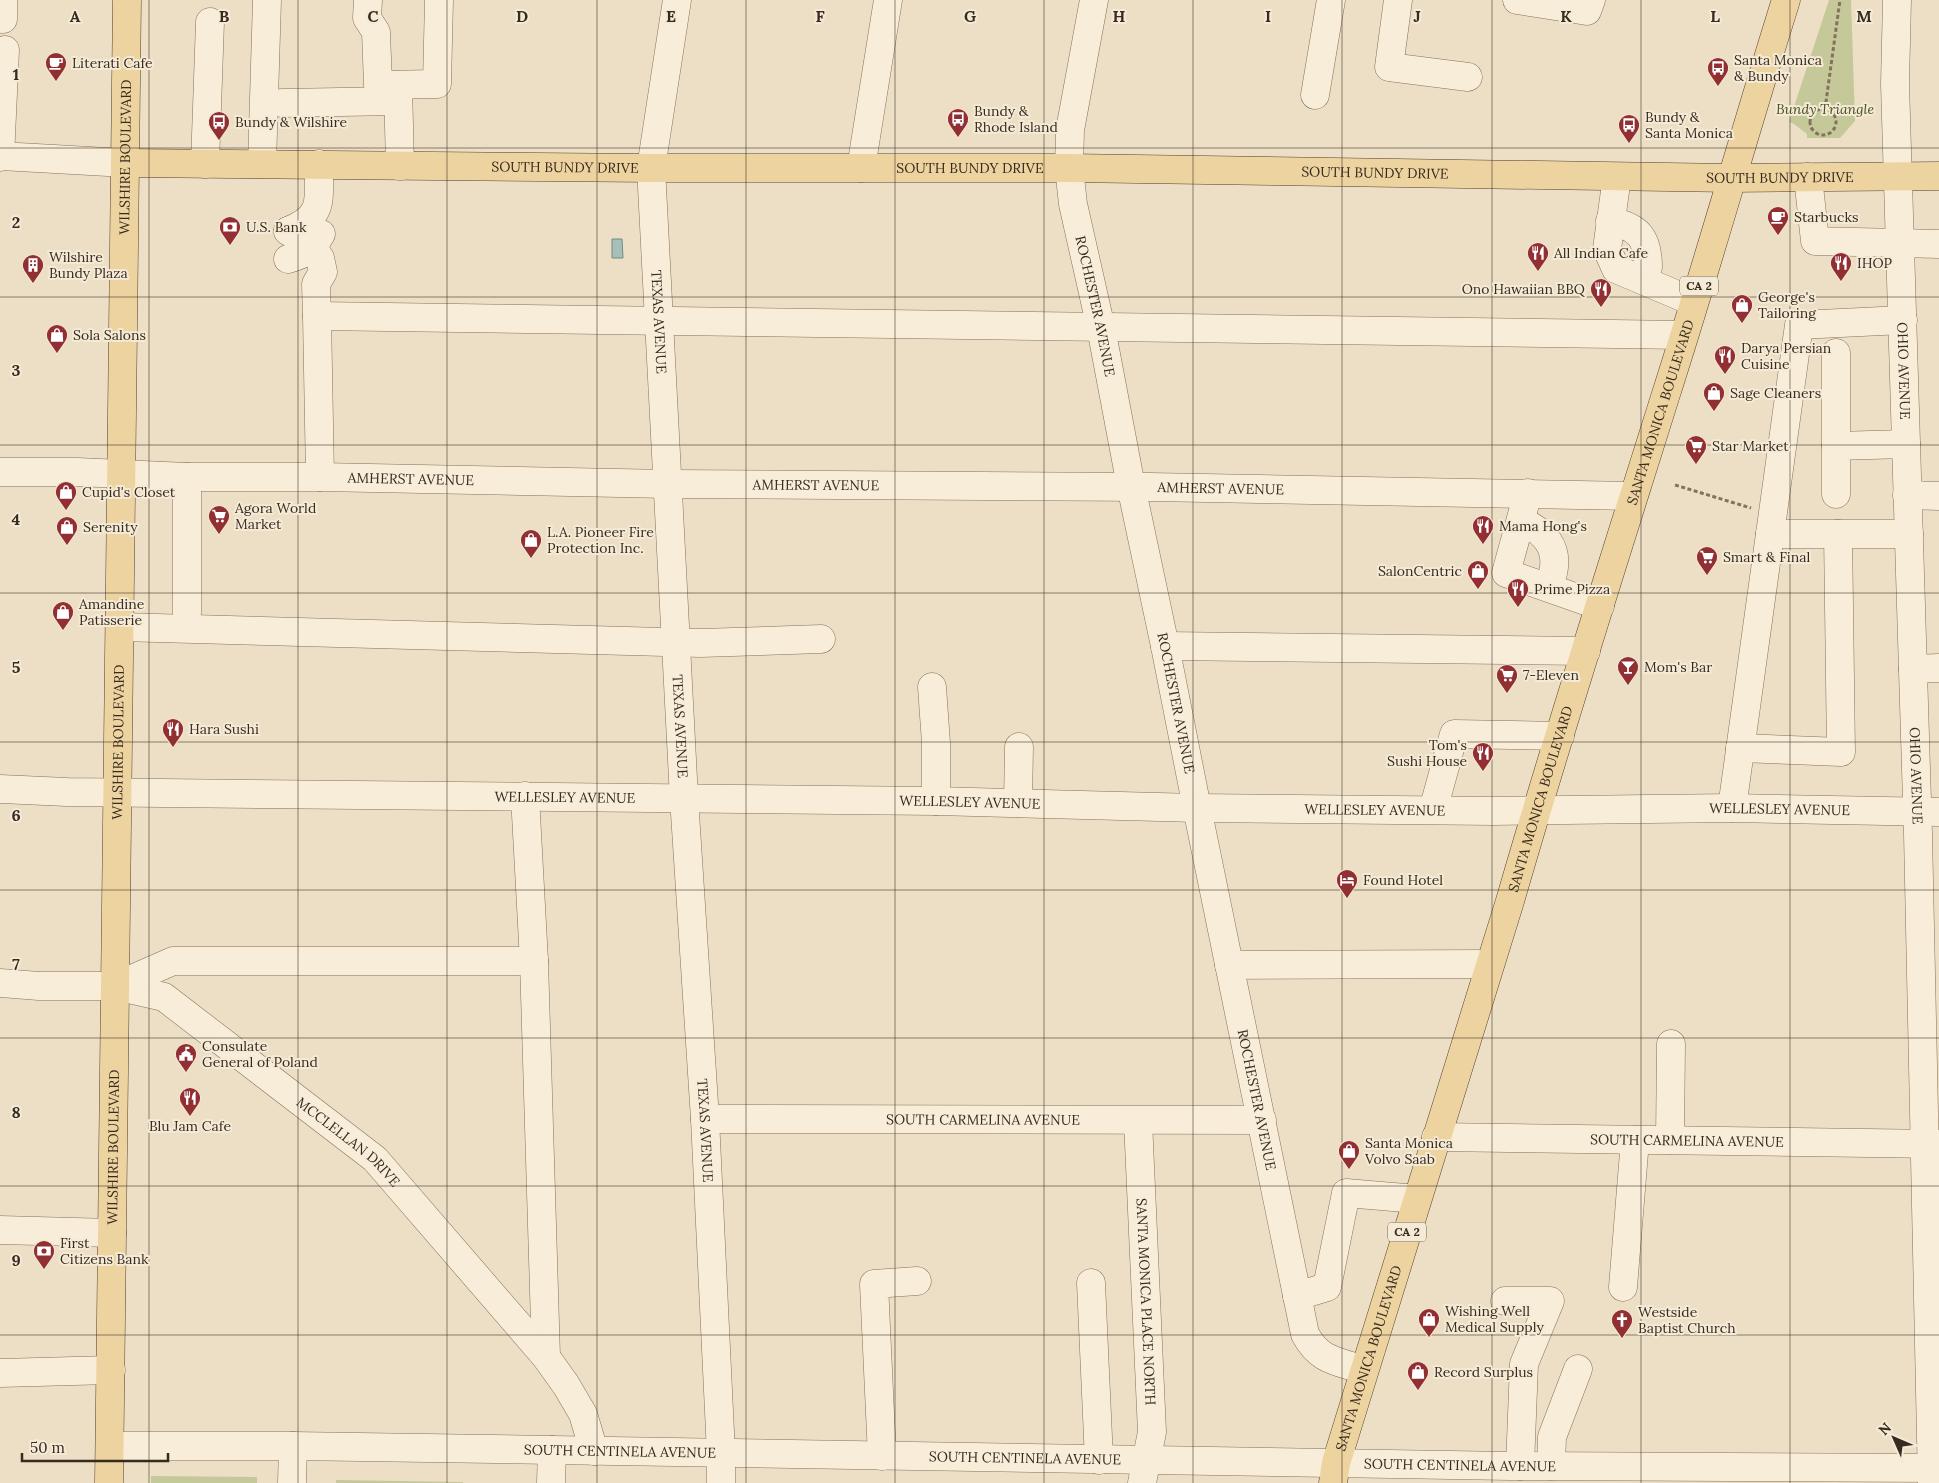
<svg xmlns="http://www.w3.org/2000/svg" width="1939" height="1483" viewBox="0 0 1939 1483" font-family="Lora,serif">
<style>
.green{fill:#c5c99a}
.water{fill:#a7bfb8;stroke:#6e8d85}
.lines{fill:none;stroke-linecap:round;stroke-linejoin:round}
.minor-casing{stroke:#86715c;stroke-width:29}
.major-casing{stroke:#544030;stroke-width:29}
.path{stroke:#86715c;stroke-width:3;stroke-dasharray:4 2.5;stroke-linecap:butt}
.minor{stroke:#f7edd8;stroke-width:28}
.major{stroke:#edd39f;stroke-width:28}
.grid{fill:none;stroke:#372a1f;stroke-width:1;stroke-opacity:0.55}
.labels{text-anchor:middle;stroke-width:4;stroke-linejoin:round;paint-order:stroke}
.shield{fill:#f4ead5;stroke:#706456;stroke-width:1}
.shield-label{font-size:12px;font-weight:bold;fill:#372a1f}
.poi-label{font-size:14px;fill:#372a1f;stroke:#f4ead5;text-anchor:start}
.park-label{font-size:14px;font-style:italic;fill:#485227;stroke:#f4ead5}
.street-label{font-size:14px;fill:#372a1f;stroke:#f4ead5}
.grid-label{font-size:16px;text-anchor:middle;font-weight:bold;fill:#372a1f;stroke:#f4ead5;stroke-width:4;stroke-linejoin:round;paint-order:stroke}
</style>
<rect width="100%" height="100%" fill="#ecdfc5"/>
<path class="green" d="M1829,0H1851L1855,121L1840,138H1807V134L1794,124L1789,122Z
M151,1476L257,1477V1483H151Z
M336,1480L463,1482V1483H336Z"/>
<path class="water" d="M612,239H622L623,258H612Z"/>
<g class="lines">
<g class="minor-casing">
<g id="minor">
<path d="M368,0L367,18L376,32L378,85L437,84L439,0"/>
<path id="s1" d="M677,0L651,168L684,798L705,1119L721,1453V1483"/>
<path id="s2" d="M1094,0L1070,130L1069,168L1073,204L1101,328L1131,486L1165,646L1197,808L1305,1334C1319,1361 1337,1361 1364,1370"/>
<path d="M1398,0L1389,67L1468,77"/>
<path d="M1517,0L1587,11L1591,0"/>
<path id="s3" d="M1897,0L1895,84L1918,834L1932,1483"/>
<path d="M3,19V0"/>
<path d="M398,85L400,166"/>
<path d="M1315,95L1331,0"/>
<path d="M282,103L398,101"/>
<path d="M0,156L126,163"/>
<path d="M0,157L5,50"/>
<path d="M205,164L210,22"/>
<path d="M262,164L267,0"/>
<path d="M861,168L888,0"/>
<path d="M1617,177L1607,249L1616,269L1694,302"/>
<path d="M1808,177L1815,241L1939,244"/>
<path d="M1610,221C1639,227 1648,238 1648,267"/>
<path d="M288,231L313,248L320,258L323,272L316,284L317,316"/>
<path d="M288,231C326,216 318,199 319,164"/>
<path d="M288,259C306,254 312,250 321,234"/>
<path d="M1836,446V353"/>
<path id="s4" d="M0,472H77L187,477H320L668,484L1151,487L1633,496"/>
<path d="M320,477L317,316L1684,335"/>
<path d="M1528,493L1506,573L1600,606"/>
<path d="M1836,494V446L1906,444"/>
<path d="M1907,495L1939,496"/>
<path d="M1521,521C1544,531 1559,547 1553,573"/>
<path d="M1770,534H1909"/>
<path d="M187,613V477"/>
<path d="M120,627L701,643L821,639"/>
<path d="M1165,646L1586,651"/>
<path d="M1913,669L1939,668"/>
<path d="M932,687L936,743V801"/>
<path d="M1740,748L1841,752L1838,534"/>
<path id="s5" d="M0,789L67,792L936,801L1197,808L1493,811L1732,808L1939,812"/>
<path d="M525,796L534,961L546,1357"/>
<path d="M1018,803L1019,747"/>
<path d="M1732,808L1799,325L1903,320"/>
<path d="M1433,810L1454,734L1560,736"/>
<path d="M1229,965L1490,964"/>
<path id="s6" d="M0,983L39,986H116L164,997L375,1159L546,1357L566,1385L583,1414L594,1451"/>
<path d="M116,986L173,961H534"/>
<path id="s7" d="M705,1119L1262,1120"/>
<path id="s8" d="M1138,1121L1152,1432L1142,1483"/>
<path id="s9" d="M1436,1137L1939,1144"/>
<path d="M1670,1140L1671,1044"/>
<path d="M0,1230L112,1233"/>
<path d="M1091,1283L1099,1460"/>
<path d="M1623,1287L1635,1140"/>
<path d="M1297,1296L1327,1287L1346,1193L1417,1199"/>
<path d="M1505,1301H1550L1524,1364L1520,1466"/>
<path d="M0,1373L111,1370"/>
<path id="s10" d="M110,1446H293L552,1450L1510,1466L1939,1468"/>
<path d="M882,1456L874,1284L917,1281"/>
<path d="M1551,1466L1552,1437L1578,1369"/>
<path d="M292,1483L293,1446"/>
<path d="M551,1483L552,1450"/>
</g>
</g>
<g class="major-casing">
<g id="major">
<path id="s11" d="M126,163L651,168H1069L1731,178L1939,176"/>
<path id="s12" d="M109,1483L127,0"/>
<path id="s13" d="M1333,1483L1336,1463L1510,901C1559,731 1613,563 1666,394C1708,263 1745,131 1786,0"/>
</g>
</g>
<path class="path" d="M1810 122a13 13 0 1 1 26 0a13 13 0 1 1-26 0Z
M1825,109L1840,0
M1675,485L1751,508"/>
<use href="#minor" class="minor"/>
<use href="#major" class="major"/>
</g>
<path class="grid" d="M149,0V1483M298,0V1483M447,0V1483M597,0V1483M746,0V1483M895,0V1483M1044,0V1483M1193,0V1483M1342,0V1483M1492,0V1483M1641,0V1483M1790,0V1483M0,148H1939M0,297H1939M0,445H1939M0,593H1939M0,742H1939M0,890H1939M0,1038H1939M0,1186H1939M0,1335H1939"/>
<defs>
<g id="cafe-pin" transform="scale(1.125)"><path d="M0 17L-7.5 6A9.5 9.5 0 1 1 7.5 6Z" fill="#922f33" stroke="#f4ead5"/><path d="M-5.5-4.5H6V0H3Q3 3.5 0 3.5H-2.5Q-5.5 3.5-5.5 0ZM3-3.2v2h1.7v-2ZM-6 4.5H4V6H-6Z" fill="#fff"/></g>
<g id="bus-pin" transform="scale(1.125)"><path d="M0 17L-7.5 6A9.5 9.5 0 1 1 7.5 6Z" fill="#922f33" stroke="#f4ead5"/><path d="M-5-6H5V4H4V6H2V4H-2V6H-4V4H-5ZM-3.5-4V0h7V-4ZM-3.5 1.2v1.5H-2V1.2ZM2 1.2v1.5H3.5V1.2Z" fill="#fff"/></g>
<g id="bank-pin" transform="scale(1.125)"><path d="M0 17L-7.5 6A9.5 9.5 0 1 1 7.5 6Z" fill="#922f33" stroke="#f4ead5"/><path d="M-6-4H6V4H-6ZM0-2.3a2.3 2.3 0 1 0 0 4.6a2.3 2.3 0 1 0 0-4.6Z" fill="#fff"/></g>
<g id="restaurant-pin" transform="scale(1.125)"><path d="M0 17L-7.5 6A9.5 9.5 0 1 1 7.5 6Z" fill="#922f33" stroke="#f4ead5"/><path d="M-5-6h1v4h1v-4h1v4h1v-4h1v5L-1.5 .5V6h-2V.5L-5-1ZM5-6V6H3V1.5H1.5Q1.5-4 5-6Z" fill="#fff"/></g>
<g id="building-pin" transform="scale(1.125)"><path d="M0 17L-7.5 6A9.5 9.5 0 1 1 7.5 6Z" fill="#922f33" stroke="#f4ead5"/><path d="M-4-6H4V6H1V3H-1V6H-4ZM-2.5-4.3h1.7v1.8h-1.7ZM.8-4.3h1.7v1.8H.8ZM-2.5-1h1.7V.8h-1.7ZM.8-1h1.7V.8H.8Z" fill="#fff"/></g>
<g id="shop-pin" transform="scale(1.125)"><path d="M0 17L-7.5 6A9.5 9.5 0 1 1 7.5 6Z" fill="#922f33" stroke="#f4ead5"/><path d="M-5-2.5h2.3a2.7 3.5 0 0 1 5.4 0H5L5.5 6h-11ZM-1.5-2.5h3a1.5 2.3 0 0 0-3 0Z" fill="#fff"/></g>
<g id="supermarket-pin" transform="scale(1.125)"><path d="M0 17L-7.5 6A9.5 9.5 0 1 1 7.5 6Z" fill="#922f33" stroke="#f4ead5"/><path d="M-6-5.5h2.5l.6 2H6L4.5 2H-2.5L-4.4-4H-6ZM-1.5 3.2a1.3 1.3 0 1 0 .1 0ZM3 3.2a1.3 1.3 0 1 0 .1 0Z" fill="#fff"/></g>
<g id="bar-pin" transform="scale(1.125)"><path d="M0 17L-7.5 6A9.5 9.5 0 1 1 7.5 6Z" fill="#922f33" stroke="#f4ead5"/><path d="M-6-5H6L.8 .8V4.5H3.5V6h-7V4.5H-.8V.8Z" fill="#fff"/></g>
<g id="hotel-pin" transform="scale(1.125)"><path d="M0 17L-7.5 6A9.5 9.5 0 1 1 7.5 6Z" fill="#922f33" stroke="#f4ead5"/><path d="M-6-4.5h1.5V1H6V5H4.5V3h-9V5H-6ZM-4 0a1.8 1.8 0 1 1 3.6 0ZM.5 0V-2.5h3Q6-2.5 6 0Z" fill="#fff"/></g>
<g id="civic-pin" transform="scale(1.125)"><path d="M0 17L-7.5 6A9.5 9.5 0 1 1 7.5 6Z" fill="#922f33" stroke="#f4ead5"/><path d="M-.6-6.5H3V-4.5H.6V-3L4-1V1h2V6H-6V1h2V-1L-.6-3ZM-1.2 2.5V6h2.4V2.5Z" fill="#fff"/></g>
<g id="church-pin" transform="scale(1.125)"><path d="M0 17L-7.5 6A9.5 9.5 0 1 1 7.5 6Z" fill="#922f33" stroke="#f4ead5"/><path d="M-1.2-6h2.4v3.5h3.3v2.4h-3.3V6h-2.4V-.1h-3.3v-2.4h3.3Z" fill="#fff"/></g>
</defs>
<g fill-rule="evenodd">
<use href="#cafe-pin" x="56" y="63"/>
<use href="#bus-pin" x="1718" y="68"/>
<use href="#bus-pin" x="958" y="119"/>
<use href="#bus-pin" x="219" y="122"/>
<use href="#bus-pin" x="1629" y="125"/>
<use href="#cafe-pin" x="1778" y="217"/>
<use href="#bank-pin" x="230" y="227"/>
<use href="#restaurant-pin" x="1538" y="253"/>
<use href="#restaurant-pin" x="1841" y="263"/>
<use href="#building-pin" x="33" y="265"/>
<use href="#restaurant-pin" x="1601" y="289"/>
<use href="#shop-pin" x="1742" y="305"/>
<use href="#shop-pin" x="57" y="335"/>
<use href="#restaurant-pin" x="1725" y="356"/>
<use href="#shop-pin" x="1714" y="393"/>
<use href="#supermarket-pin" x="1696" y="446"/>
<use href="#shop-pin" x="66" y="492"/>
<use href="#supermarket-pin" x="219" y="516"/>
<use href="#restaurant-pin" x="1483" y="526"/>
<use href="#shop-pin" x="67" y="527"/>
<use href="#shop-pin" x="531" y="540"/>
<use href="#supermarket-pin" x="1707" y="557"/>
<use href="#shop-pin" x="1478" y="571"/>
<use href="#restaurant-pin" x="1518" y="589"/>
<use href="#shop-pin" x="63" y="612"/>
<use href="#bar-pin" x="1628" y="667"/>
<use href="#supermarket-pin" x="1507" y="675"/>
<use href="#restaurant-pin" x="173" y="729"/>
<use href="#restaurant-pin" x="1483" y="753"/>
<use href="#hotel-pin" x="1347" y="880"/>
<use href="#civic-pin" x="186" y="1054"/>
<use href="#restaurant-pin" x="190" y="1098"/>
<use href="#shop-pin" x="1349" y="1151"/>
<use href="#bank-pin" x="44" y="1251"/>
<use href="#shop-pin" x="1429" y="1319"/>
<use href="#church-pin" x="1622" y="1320"/>
<use href="#shop-pin" x="1418" y="1372"/>
</g>
<g class="labels">
<g class="shield">
<rect x="1680" y="276.5" width="38" height="19" rx="4"/>
<rect x="1388" y="1222.5" width="38" height="19" rx="4"/>
</g>
<g class="shield-label">
<text x="1699" y="290">CA 2</text>
<text x="1407" y="1236">CA 2</text>
</g>
<g class="poi-label">
<text x="1734" y="65">Santa Monica<tspan x="1734" dy="16">&amp; Bundy</tspan></text>
<text x="72" y="68">Literati Cafe</text>
<text x="974" y="116">Bundy &amp;<tspan x="974" dy="16">Rhode Island</tspan></text>
<text x="1645" y="122">Bundy &amp;<tspan x="1645" dy="16">Santa Monica</tspan></text>
<text x="235" y="127">Bundy &amp; Wilshire</text>
<text x="1794" y="222">Starbucks</text>
<text x="246" y="232">U.S. Bank</text>
<text x="1554" y="258">All Indian Cafe</text>
<text x="49" y="262">Wilshire<tspan x="49" dy="16">Bundy Plaza</tspan></text>
<text x="1857" y="268">IHOP</text>
<text x="1585" y="294" text-anchor="end">Ono Hawaiian BBQ</text>
<text x="1758" y="302">George's<tspan x="1758" dy="16">Tailoring</tspan></text>
<text x="73" y="340">Sola Salons</text>
<text x="1741" y="353">Darya Persian<tspan x="1741" dy="16">Cuisine</tspan></text>
<text x="1730" y="398">Sage Cleaners</text>
<text x="1712" y="451">Star Market</text>
<text x="82" y="497">Cupid's Closet</text>
<text x="235" y="513">Agora World<tspan x="235" dy="16">Market</tspan></text>
<text x="1499" y="531">Mama Hong's</text>
<text x="83" y="532">Serenity</text>
<text x="547" y="537">L.A. Pioneer Fire<tspan x="547" dy="16">Protection Inc.</tspan></text>
<text x="1723" y="562">Smart &amp; Final</text>
<text x="1462" y="576" text-anchor="end">SalonCentric</text>
<text x="1534" y="594">Prime Pizza</text>
<text x="79" y="609">Amandine<tspan x="79" dy="16">Patisserie</tspan></text>
<text x="1644" y="672">Mom's Bar</text>
<text x="1523" y="680">7-Eleven</text>
<text x="189" y="734">Hara Sushi</text>
<text x="1467" y="750" text-anchor="end">Tom's<tspan x="1467" dy="16">Sushi House</tspan></text>
<text x="1363" y="885">Found Hotel</text>
<text x="202" y="1051">Consulate<tspan x="202" dy="16">General of Poland</tspan></text>
<text x="190" y="1131" text-anchor="middle">Blu Jam Cafe</text>
<text x="1365" y="1148">Santa Monica<tspan x="1365" dy="16">Volvo Saab</tspan></text>
<text x="60" y="1248">First<tspan x="60" dy="16">Citizens Bank</tspan></text>
<text x="1445" y="1316">Wishing Well<tspan x="1445" dy="16">Medical Supply</tspan></text>
<text x="1638" y="1317">Westside<tspan x="1638" dy="16">Baptist Church</tspan></text>
<text x="1434" y="1377">Record Surplus</text>
</g>
<g class="park-label">
<text x="1825" y="114">Bundy Triangle</text>
</g>
<g class="street-label">
<text dy="5" stroke="none"><textPath href="#s12" startOffset="1326">WILSHIRE BOULEVARD</textPath></text>
<text dy="5" stroke="none"><textPath href="#s11" startOffset="439">SOUTH BUNDY DRIVE</textPath></text>
<text dy="5" stroke="none"><textPath href="#s11" startOffset="844">SOUTH BUNDY DRIVE</textPath></text>
<text dy="5" stroke="none"><textPath href="#s11" startOffset="1249">SOUTH BUNDY DRIVE</textPath></text>
<text dy="5" stroke="none"><textPath href="#s11" startOffset="1654">SOUTH BUNDY DRIVE</textPath></text>
<text dy="5" stroke="none"><textPath href="#s2" startOffset="311">ROCHESTER AVENUE</textPath></text>
<text dy="5" stroke="none"><textPath href="#s1" startOffset="324">TEXAS AVENUE</textPath></text>
<text dy="5" stroke="none"><textPath href="#s3" startOffset="371">OHIO AVENUE</textPath></text>
<text dy="5" stroke="none"><textPath href="#s13" startOffset="1120">SANTA MONICA BOULEVARD</textPath></text>
<text dy="5" stroke="none"><textPath href="#s4" startOffset="411">AMHERST AVENUE</textPath></text>
<text dy="5" stroke="none"><textPath href="#s4" startOffset="816">AMHERST AVENUE</textPath></text>
<text dy="5" stroke="none"><textPath href="#s4" startOffset="1221">AMHERST AVENUE</textPath></text>
<text dy="5" stroke="none"><textPath href="#s2" startOffset="716">ROCHESTER AVENUE</textPath></text>
<text dy="5" stroke="none"><textPath href="#s1" startOffset="729">TEXAS AVENUE</textPath></text>
<text dy="5" stroke="none"><textPath href="#s12" startOffset="741">WILSHIRE BOULEVARD</textPath></text>
<text dy="5" stroke="none"><textPath href="#s3" startOffset="776">OHIO AVENUE</textPath></text>
<text dy="5" stroke="none"><textPath href="#s5" startOffset="565">WELLESLEY AVENUE</textPath></text>
<text dy="5" stroke="none"><textPath href="#s13" startOffset="715">SANTA MONICA BOULEVARD</textPath></text>
<text dy="5" stroke="none"><textPath href="#s5" startOffset="970">WELLESLEY AVENUE</textPath></text>
<text dy="5" stroke="none"><textPath href="#s5" startOffset="1375">WELLESLEY AVENUE</textPath></text>
<text dy="5" stroke="none"><textPath href="#s5" startOffset="1780">WELLESLEY AVENUE</textPath></text>
<text dy="5" stroke="none"><textPath href="#s2" startOffset="1121">ROCHESTER AVENUE</textPath></text>
<text dy="5" stroke="none"><textPath href="#s7" startOffset="278">SOUTH CARMELINA AVENUE</textPath></text>
<text dy="5" stroke="none"><textPath href="#s1" startOffset="1134">TEXAS AVENUE</textPath></text>
<text dy="5" stroke="none"><textPath href="#s9" startOffset="251">SOUTH CARMELINA AVENUE</textPath></text>
<text dy="5" stroke="none"><textPath href="#s6" startOffset="400">MCCLELLAN DRIVE</textPath></text>
<text dy="5" stroke="none"><textPath href="#s12" startOffset="336">WILSHIRE BOULEVARD</textPath></text>
<text dy="5" stroke="none"><textPath href="#s8" startOffset="181">SANTA MONICA PLACE NORTH</textPath></text>
<text dy="5" stroke="none"><textPath href="#s13" startOffset="130">SANTA MONICA BOULEVARD</textPath></text>
<text dy="5" stroke="none"><textPath href="#s10" startOffset="510">SOUTH CENTINELA AVENUE</textPath></text>
<text dy="5" stroke="none"><textPath href="#s10" startOffset="915">SOUTH CENTINELA AVENUE</textPath></text>
<text dy="5" stroke="none"><textPath href="#s10" startOffset="1350">SOUTH CENTINELA AVENUE</textPath></text>
</g>
</g>
<g class="grid-label">
<text x="75" y="22">A</text>
<text x="224" y="22">B</text>
<text x="373" y="22">C</text>
<text x="522" y="22">D</text>
<text x="671" y="22">E</text>
<text x="820" y="22">F</text>
<text x="970" y="22">G</text>
<text x="1119" y="22">H</text>
<text x="1268" y="22">I</text>
<text x="1417" y="22">J</text>
<text x="1566" y="22">K</text>
<text x="1715" y="22">L</text>
<text x="1864" y="22">M</text>
<text x="16" y="80">1</text>
<text x="16" y="228">2</text>
<text x="16" y="376">3</text>
<text x="16" y="525">4</text>
<text x="16" y="673">5</text>
<text x="16" y="821">6</text>
<text x="16" y="970">7</text>
<text x="16" y="1118">8</text>
<text x="16" y="1266">9</text>
</g>
<g transform="translate(1894 1438) rotate(315)" stroke="#f4ead5" stroke-width="4" paint-order="stroke">
<path d="M0-4L9 19L0 12L-9 19Z" fill="#372a1f"/>
<text y="-8" font-size="14" font-weight="bold" text-anchor="middle" fill="#372a1f">N</text>
</g>
<path d="M22 1453v8h146v-8" fill="none" stroke="#372a1f" stroke-width="2.5"/>
<text x="30" y="1453" font-size="15" fill="#372a1f" stroke="#f4ead5" stroke-width="4" paint-order="stroke">50 m</text>
</svg>
